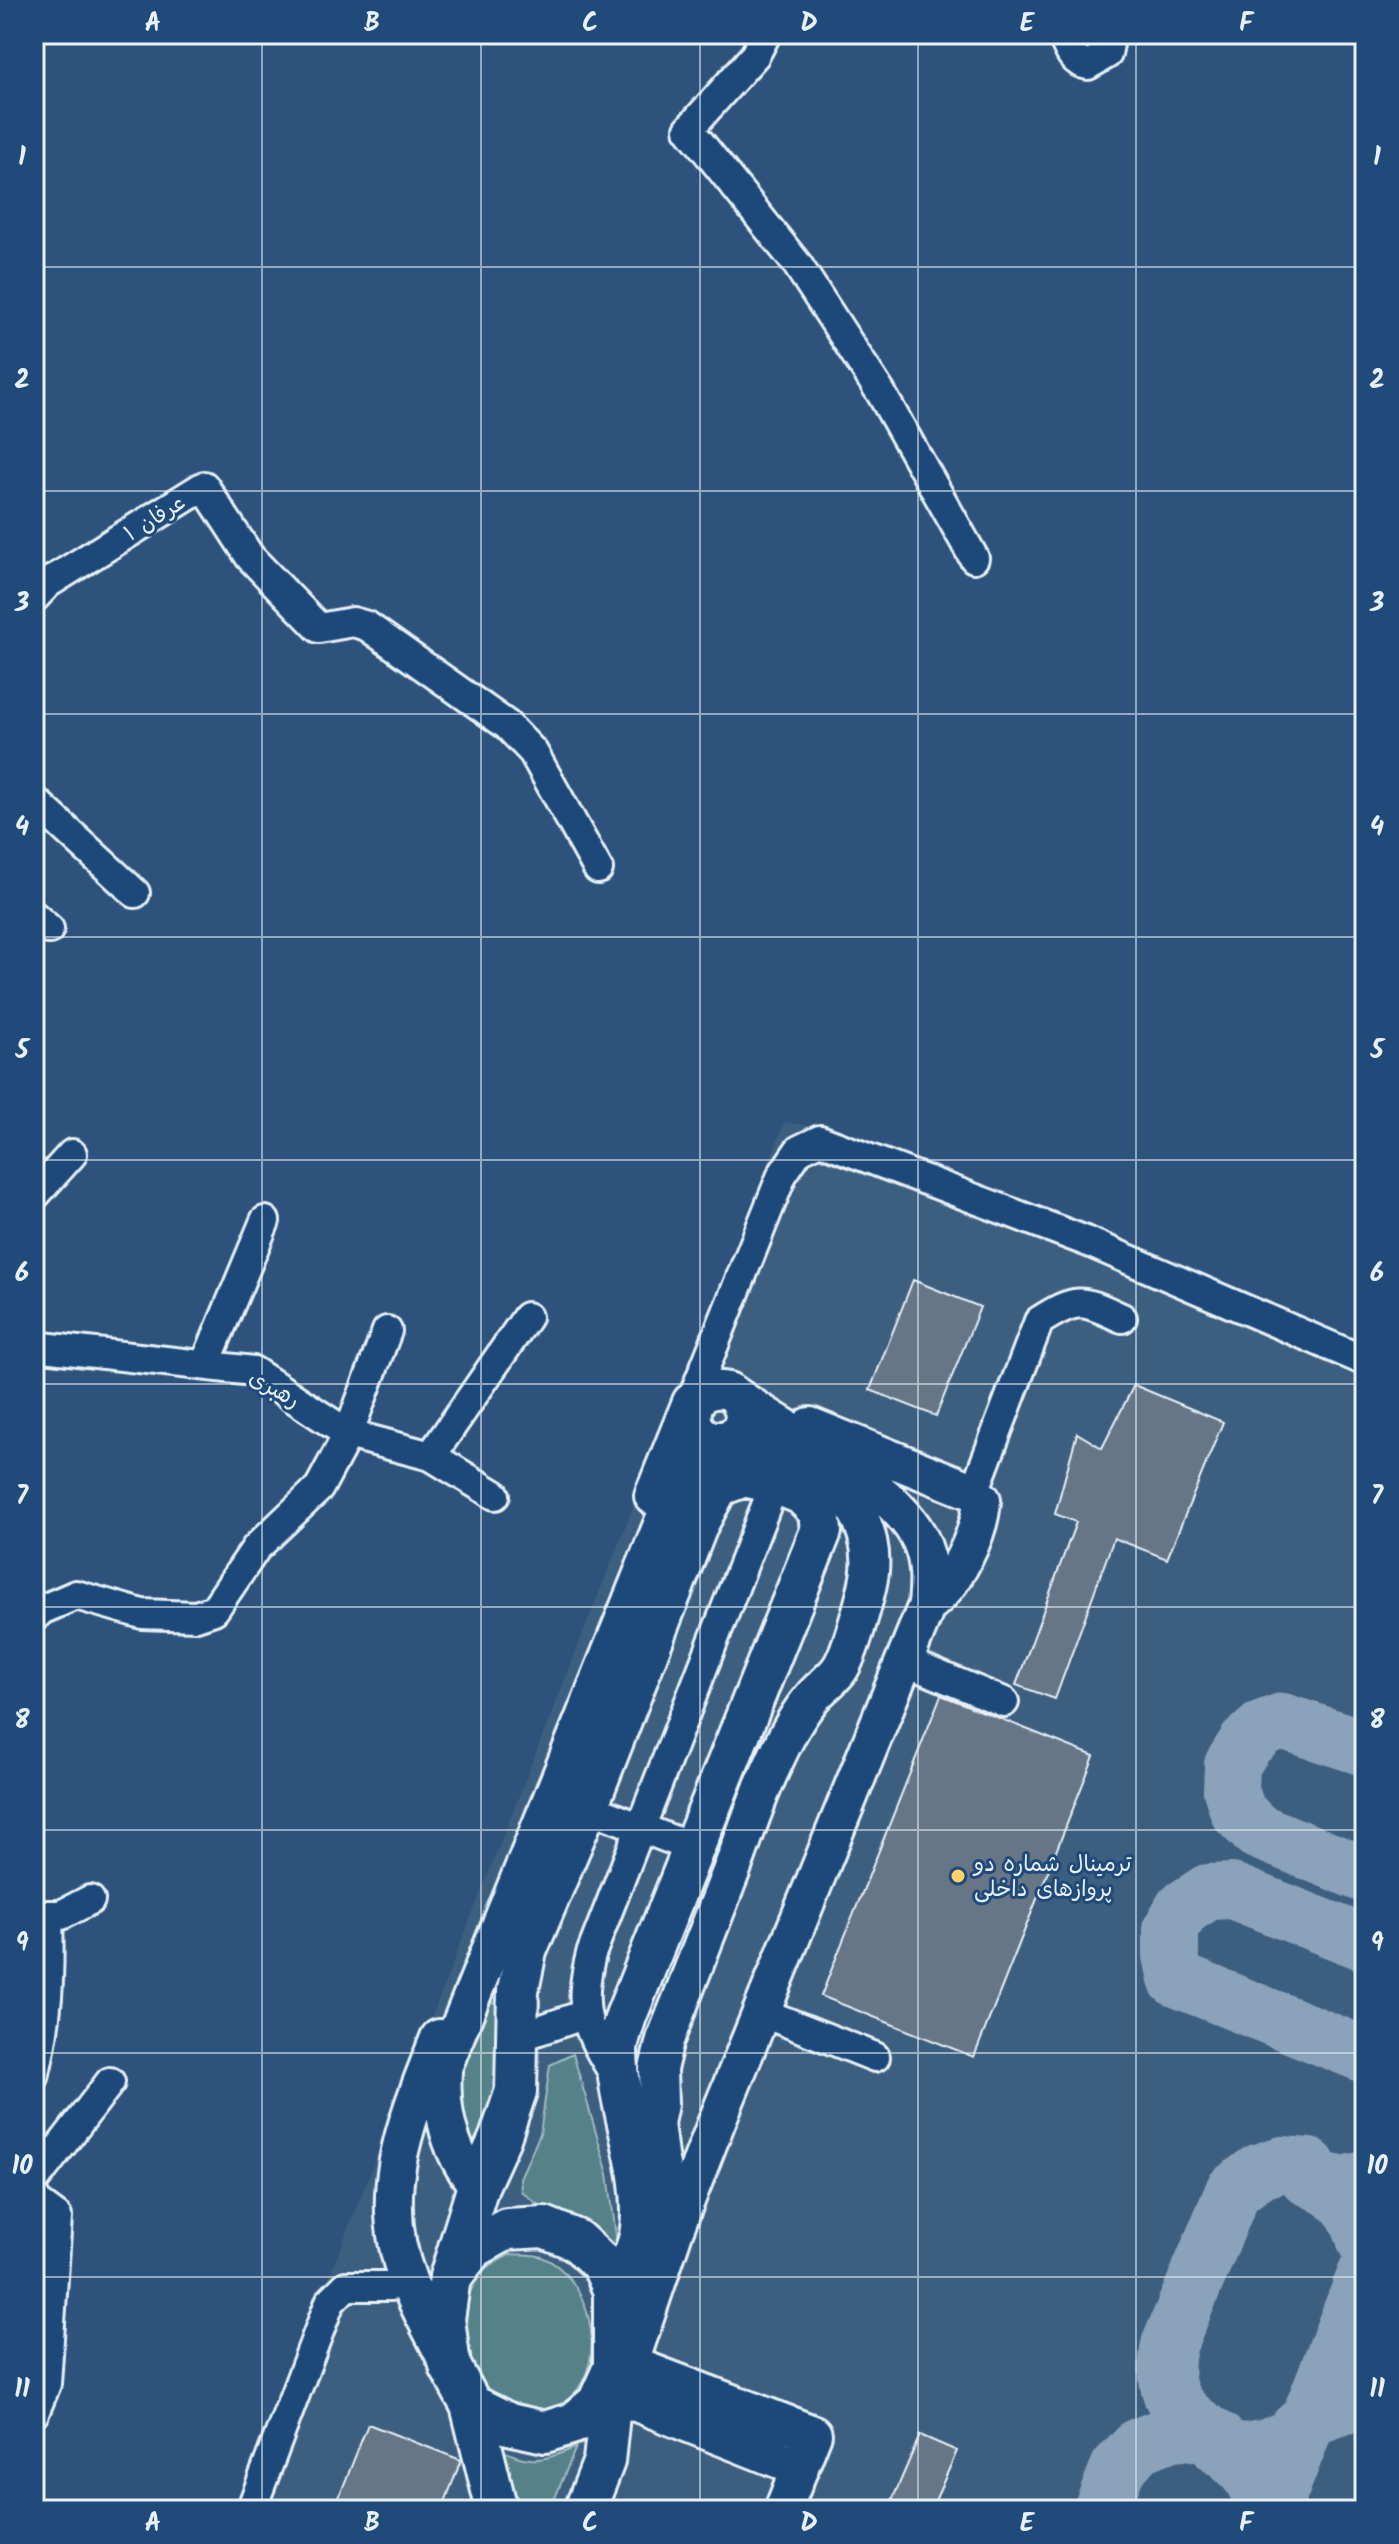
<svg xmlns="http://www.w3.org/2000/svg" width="1399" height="2544" viewBox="0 0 1399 2544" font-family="Kalam,'Playpen Sans Arabic',sans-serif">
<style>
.built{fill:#3e5e7f}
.green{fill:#558189;stroke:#9eb9c0;stroke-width:2}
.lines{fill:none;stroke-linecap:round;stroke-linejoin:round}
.taxiway{stroke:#8aa2ba;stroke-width:56}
.building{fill:#667686;stroke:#e8f1f8;stroke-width:2}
.minor-casing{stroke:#e8f1f8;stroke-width:34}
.major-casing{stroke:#e8f1f8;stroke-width:42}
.highway-casing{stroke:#e8f1f8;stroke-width:46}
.minor{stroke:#1f4a7a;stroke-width:28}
.major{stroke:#1f4a7a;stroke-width:36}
.highway{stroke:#1f4a7a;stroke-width:40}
.grid{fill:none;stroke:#e8f1f8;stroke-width:2;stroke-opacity:0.55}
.poi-dot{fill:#ffd166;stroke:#1f4a7a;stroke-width:3}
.labels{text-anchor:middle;stroke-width:6;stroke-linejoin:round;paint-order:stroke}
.street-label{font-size:22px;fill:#e8f1f8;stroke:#1f4a7a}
.poi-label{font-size:22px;fill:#e8f1f8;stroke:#1f4a7a;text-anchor:start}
.neatline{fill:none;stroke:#e8f1f8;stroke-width:3}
.grid-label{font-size:26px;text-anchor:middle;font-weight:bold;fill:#e8f1f8}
</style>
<rect width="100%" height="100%" fill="#2d537c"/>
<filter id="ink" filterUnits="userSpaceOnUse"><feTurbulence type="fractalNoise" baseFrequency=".0125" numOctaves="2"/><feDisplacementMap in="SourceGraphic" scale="16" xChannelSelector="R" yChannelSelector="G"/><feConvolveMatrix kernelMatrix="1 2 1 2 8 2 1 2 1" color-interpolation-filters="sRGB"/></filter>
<g filter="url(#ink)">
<path class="built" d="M785,1122L808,1126L1365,1351V2510H237Z"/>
<path class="green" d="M480,1997L499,2005L501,2045L495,2104L473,2156L457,2110L462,2043Z
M573,2054L608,2174L619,2259L563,2217L536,2203L521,2191L520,2178L540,2134L550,2065Z
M511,2254C520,2255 533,2254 542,2257C590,2277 610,2359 571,2397C561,2407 545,2411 531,2415L486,2395L466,2365L463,2313L471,2290L485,2268Z
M489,2443C524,2464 539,2464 576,2447L550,2510H508Z"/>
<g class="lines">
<path class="taxiway" d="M1365,1748L1282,1721L1263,1728L1246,1743L1232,1765L1231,1790L1238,1812L1257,1831L1365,1875
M1365,1943L1232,1891L1208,1892L1182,1909L1171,1929V1955L1176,1979L1365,2055
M1365,2179L1342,2184L1308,2178C1340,2193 1356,2205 1365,2241
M1101,2510L1118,2468L1138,2446L1166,2435L1190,2432L1218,2439C1177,2413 1159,2396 1169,2345L1233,2191L1258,2172L1283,2164L1309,2166
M1262,2510C1259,2480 1242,2464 1219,2447L1244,2451L1267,2447L1288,2438L1308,2419L1365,2399
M1273,2510L1365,2275"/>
</g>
<path class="building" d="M913,1280L980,1307L936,1416L870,1390Z
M1134,1385L1223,1422L1167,1559L1114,1538L1055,1699L1016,1685L1076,1522L1055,1514L1077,1433L1102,1448Z
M941,1695L1094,1756L974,2057L821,1996Z
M368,2424L461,2460L442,2510H334Z
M920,2435L957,2451L931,2510H888Z"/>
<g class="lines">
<g class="minor-casing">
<path id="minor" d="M766,34L755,55L689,129L797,264L881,393L974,558
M1062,34C1068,48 1072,63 1088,65L1107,54L1111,34
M34,598L48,583L204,486L250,557L319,628L353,622L367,626L507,725L533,752L598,869
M34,800L135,893
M34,916L49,929
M34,1196L72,1154
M34,1346L253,1371L348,1434L431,1456L495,1495
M205,1365L265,1221
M691,1402L782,1175L799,1150L820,1140L1086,1241L1365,1361
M431,1456L527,1317
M974,1492L1039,1321C1078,1296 1082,1300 1122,1318
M34,1617L41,1610L76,1595L142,1614L196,1616L214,1610L256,1548L319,1488L348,1434L387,1331
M904,1661L1004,1702
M587,1807L693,1848
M34,1915H61L90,1900
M761,2012L875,2057
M519,2037L583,2015
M34,2077C48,2019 50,1975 48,1915
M616,2077C586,2029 577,2009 591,1954L775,1483
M34,2181L110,2082
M34,2197L38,2203L57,2217L46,2384L34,2413
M251,2510L330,2302L346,2286H390L407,2279"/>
</g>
<g class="major-casing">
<path id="major" d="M810,1426L974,1492L982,1500C980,1534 955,1585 927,1605
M653,1496L691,1402L695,1404
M439,2038C407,2119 374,2193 408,2280C418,2307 433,2332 445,2357
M445,2051C438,2099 445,2148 478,2186
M442,2070L670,1505C675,1494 680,1476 689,1468C761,1404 878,1483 870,1571C868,1590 850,1655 839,1670C831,1681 818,1689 810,1700C793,1721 782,1745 771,1769C757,1798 747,1829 736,1859C712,1920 689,1980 665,2040L658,2069L659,2104L655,2123L659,2156L675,2229
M629,2364L813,2434L783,2510
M619,2396L800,2468
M618,2398L675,2229L717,2121L927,1605C929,1584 930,1564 922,1544C899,1485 781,1430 729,1391C683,1380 681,1443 721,1440C729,1440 737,1434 741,1427C747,1417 743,1407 737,1397"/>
</g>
<g class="highway-casing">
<path id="highway" d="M453,2274L473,2248L507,2229L544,2227L576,2240L602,2264L614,2291V2368L604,2461L585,2510
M471,2405L509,2424L545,2432L574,2423L598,2403L612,2372
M497,2510L471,2405L450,2366L444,2319L450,2277L478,2186L500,2138L516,2091L518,1990L526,1951L587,1807L698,1523L718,1486L744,1476L775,1483L802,1494L819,1511L821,1531L626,2016C623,2027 617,2040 617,2052C618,2111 648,2170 641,2229C638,2253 626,2271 614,2291"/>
</g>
<use href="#minor" class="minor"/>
<use href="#major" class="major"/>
<use href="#highway" class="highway"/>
</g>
</g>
<path class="grid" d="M262,34V2510M481,34V2510M700,34V2510M918,34V2510M1136,34V2510M34,267H1365M34,491H1365M34,714H1365M34,937H1365M34,1160H1365M34,1384H1365M34,1607H1365M34,1830H1365M34,2053H1365M34,2277H1365"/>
<circle class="poi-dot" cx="958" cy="1876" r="8"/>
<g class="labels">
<g class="street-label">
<text transform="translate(154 517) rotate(-32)" y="8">عرفان ۱</text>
<text transform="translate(275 1388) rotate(30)" y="8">رهبری</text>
</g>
<g class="poi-label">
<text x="974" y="1871">ترمینال شماره دو<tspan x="974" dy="25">پروازهای داخلی</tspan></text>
</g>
</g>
<rect width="1399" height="2544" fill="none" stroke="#1f4a7a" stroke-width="88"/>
<rect x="44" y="44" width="1311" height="2456" class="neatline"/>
<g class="grid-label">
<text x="153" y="31">A</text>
<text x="372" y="31">B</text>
<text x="590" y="31">C</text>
<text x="809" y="31">D</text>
<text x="1027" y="31">E</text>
<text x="1246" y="31">F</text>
<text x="22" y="165">1</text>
<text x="1377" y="165">1</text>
<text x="22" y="388">2</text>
<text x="1377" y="388">2</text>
<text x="22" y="611">3</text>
<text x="1377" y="611">3</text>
<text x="22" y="835">4</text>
<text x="1377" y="835">4</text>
<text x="22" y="1058">5</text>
<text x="1377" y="1058">5</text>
<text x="22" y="1281">6</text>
<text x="1377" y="1281">6</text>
<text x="22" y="1504">7</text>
<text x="1377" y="1504">7</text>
<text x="22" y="1728">8</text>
<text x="1377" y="1728">8</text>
<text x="22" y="1951">9</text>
<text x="1377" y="1951">9</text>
<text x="22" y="2174">10</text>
<text x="1377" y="2174">10</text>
<text x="22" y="2397">11</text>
<text x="1377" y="2397">11</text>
<text x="153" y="2531">A</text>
<text x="372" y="2531">B</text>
<text x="590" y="2531">C</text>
<text x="809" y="2531">D</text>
<text x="1027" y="2531">E</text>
<text x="1246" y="2531">F</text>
</g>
</svg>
